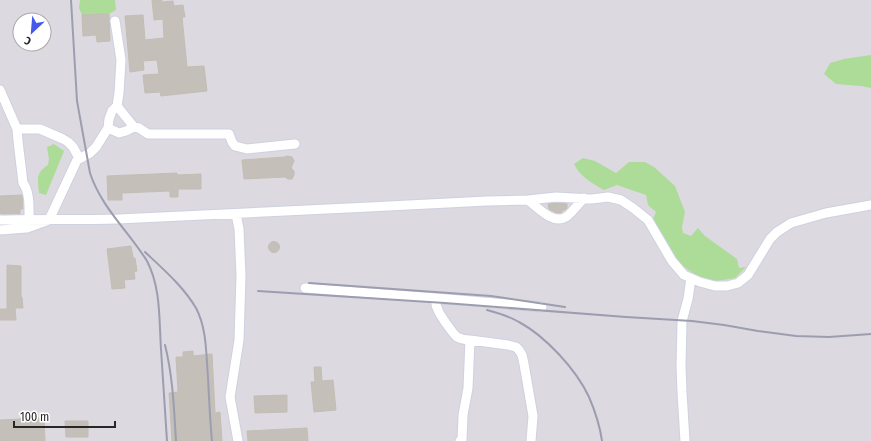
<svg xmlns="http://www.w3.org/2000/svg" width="871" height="441" viewBox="0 0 871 441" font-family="'Fira Sans Condensed',sans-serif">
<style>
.industrial{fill:#dcd9e1;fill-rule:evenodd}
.green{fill:#acdc98}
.building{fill:#c4bfb9;stroke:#c3beb3}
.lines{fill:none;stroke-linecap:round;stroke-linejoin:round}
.minor-casing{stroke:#ced1df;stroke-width:11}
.minor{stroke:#fff;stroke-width:9}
.rail{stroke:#9c9eb0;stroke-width:2}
</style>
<rect width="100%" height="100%" fill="#e9e3d9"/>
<path class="industrial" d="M0,0H871V441H0ZM20,20H44V44H20Z"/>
<path class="green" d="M80,0H115L116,10L109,14L82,15L79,8Z
M871,55V88L861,86L836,84L824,74L830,63L844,59Z
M54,144L64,151L46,195L39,193C38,180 35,173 48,165L49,159L47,147Z
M583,158L595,161L616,173L629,162H645L654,167L675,186L685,212L682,227L683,233L691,236L698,228L705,236L737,259L739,268L746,267L735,278L717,281L697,276L680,264L653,219L656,212L648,205L646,195L617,185L604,190C592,183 580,177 574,164Z"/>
<path class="building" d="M152,0H162V2L173,1L174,6L183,5L185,17H182L187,67L204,66L207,91L161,96L160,92L145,93L143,75L159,74L157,60L143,61L144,70L130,72L125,16L143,15L145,40L164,38L163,19L154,20Z
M109,14L110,41L97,42L96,35L83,36L82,15Z
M287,156L292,157L294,161L291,168L294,171V175L292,179H288L285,177L244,179L242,160L285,157Z
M177,173V175L201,174V189H178V197H170V191L122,193V200H108L107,176Z
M22,195L23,209H20V214H1L0,211V196Z
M556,203L567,204V208L565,210H562V212L560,213L554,212V211H552L549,209L548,204Z
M268.5 247a5.5 5.5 0 1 1 11 0a5.5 5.5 0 1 1-11 0Z
M131,246L133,258H135L137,271L134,272L135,279L124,280L125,288L112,289L107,249Z
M7,265L21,266V297H22L23,308H15L16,320H0V309H7Z
M193,351V356L212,354L215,413L220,412L222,441H172L169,393L178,392L176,357H183V352Z
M314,367H321L322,381L333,380L336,410L314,412L311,382H315Z
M287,395V412L255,413L254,396Z
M44,418L45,441H0V420Z
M65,421H88V437H66Z
M307,428L308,441H248L247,431Z"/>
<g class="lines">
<g class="minor-casing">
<path id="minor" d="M0,90L17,129L18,141L23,183C30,192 29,207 29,219
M117,106L134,127
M108,128L119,133L126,131L134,127L139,128L148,134H229L232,142L235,146L247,149L295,144
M17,129H40L63,139L68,142L73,147L79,158
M528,200C537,207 553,225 566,217C572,213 579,203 584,198
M236,214L239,229L241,276L239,340L230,397L238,441
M0,220C39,219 79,220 118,219C241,214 364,207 487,201L528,200L556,197L592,199L608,197L621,200L633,208L648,220L672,261L684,275L700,282L715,286H727L738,283L748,275L770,239L777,232L791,223L826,213L871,205
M0,230L27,228L49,220L77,160L90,153L96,147L108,128L109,119L112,111L117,106L119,93L121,60L115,21
M305,288L436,298
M470,340C465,340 461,339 457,337C454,335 439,314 438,310C436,306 435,302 436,298L542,307
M460,441L462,440L463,415L468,388L470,340L508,345L516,347L519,350L522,355L524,364L533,416L531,441
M685,441L682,392L681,366L682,321L688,299L691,278"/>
</g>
<use href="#minor" class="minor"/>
<path class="rail" d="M71,0L77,101L90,173C101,207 129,232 147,261C161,288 159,319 161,349C163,379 165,410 167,441
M145,252C163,269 183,286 196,308C207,329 206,354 208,377C209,398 210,420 212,441
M309,283L491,296L565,307
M258,291L445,303L626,317L692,321L724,325L758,331L796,336L829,337L871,334
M487,310C498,313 509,316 519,322C545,336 576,369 589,397C595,411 600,426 602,441
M165,345C173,377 174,409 176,441"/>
</g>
<g transform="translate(32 32) rotate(206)"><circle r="19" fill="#ffffff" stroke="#a9a9a9"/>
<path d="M0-3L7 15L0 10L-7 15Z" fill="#435aec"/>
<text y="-6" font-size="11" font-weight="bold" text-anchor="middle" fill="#272727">С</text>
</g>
<path d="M14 421v6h101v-6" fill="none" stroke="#272727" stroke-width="2"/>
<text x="20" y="421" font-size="12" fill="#272727" stroke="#ffffff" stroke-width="3" paint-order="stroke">100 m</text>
</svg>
